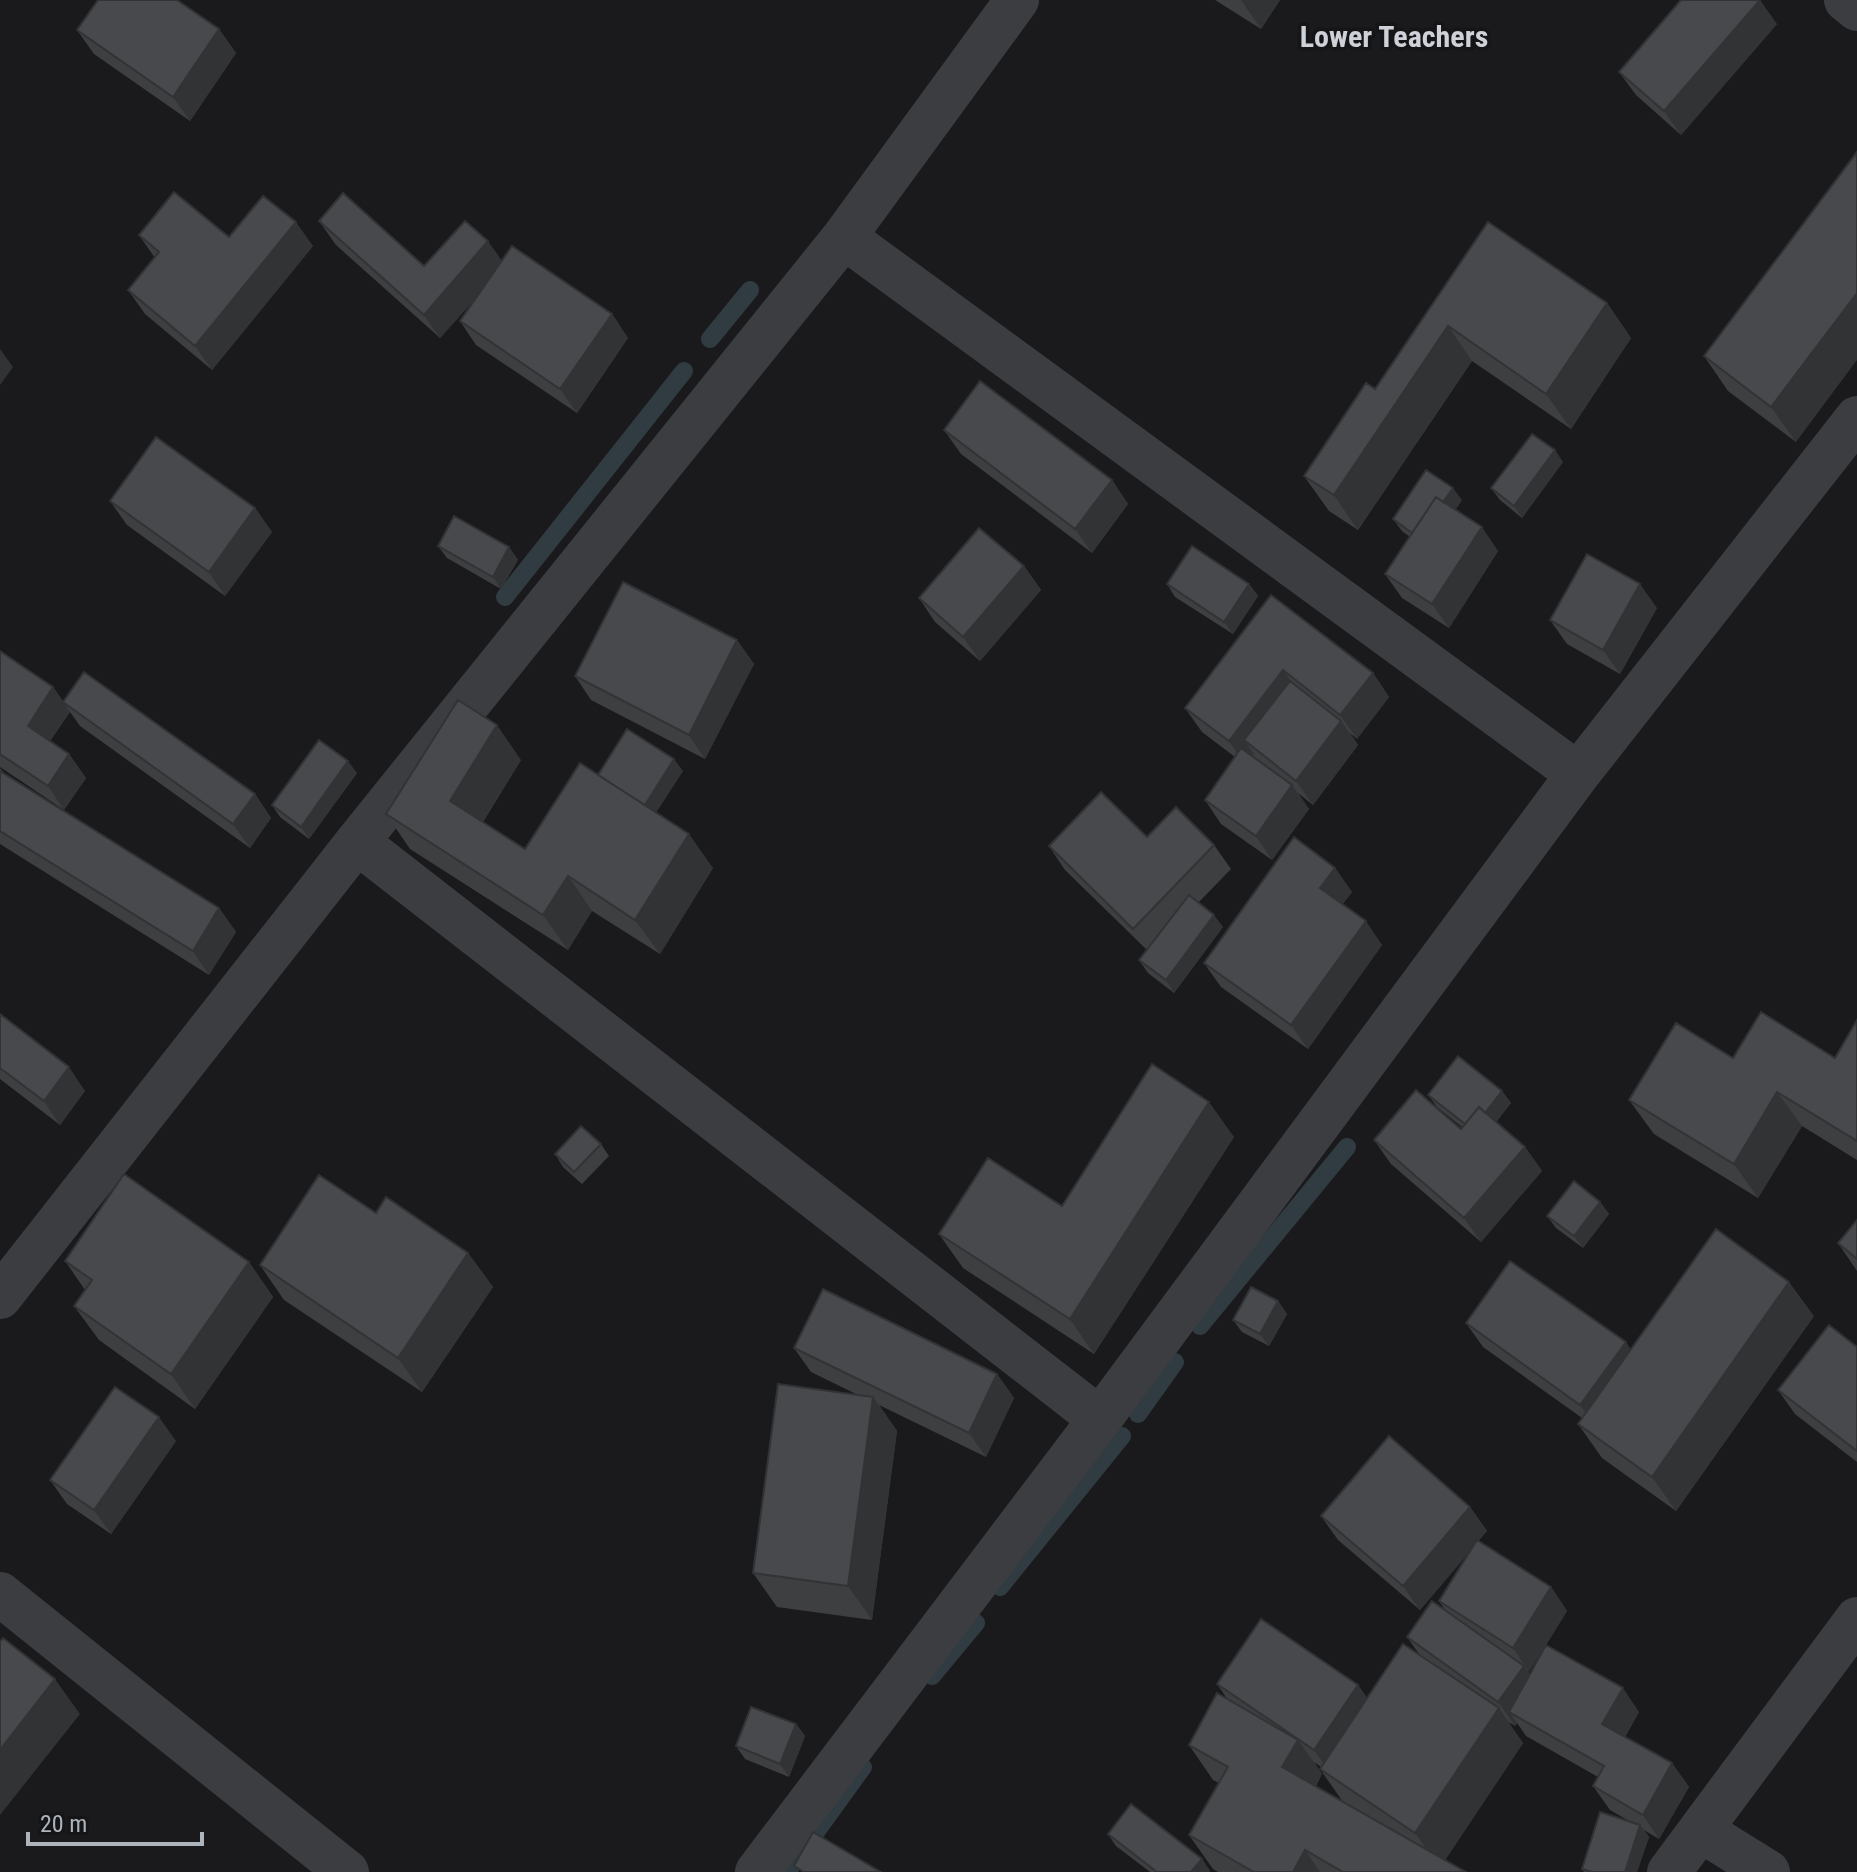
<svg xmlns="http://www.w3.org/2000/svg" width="1857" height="1872" viewBox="0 0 1857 1872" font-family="'Roboto Condensed',sans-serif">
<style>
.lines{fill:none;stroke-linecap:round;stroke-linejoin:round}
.stream{stroke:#303c41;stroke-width:18}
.street{stroke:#3b3d41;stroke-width:44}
.wall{fill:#3d3f41;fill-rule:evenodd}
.shaded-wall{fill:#323335}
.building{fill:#47494c;stroke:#323335;stroke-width:2}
.labels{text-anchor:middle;stroke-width:7;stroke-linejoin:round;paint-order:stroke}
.quarter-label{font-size:30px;font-weight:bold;fill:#ced2d8;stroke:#151517}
</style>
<rect width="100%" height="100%" fill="#1a1a1c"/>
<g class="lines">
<path class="stream" d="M710,339L750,290
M505,597L684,371
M1200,1326L1347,1147
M1138,1414L1175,1362
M1000,1587L1122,1436
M932,1676L976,1623
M787,1872L863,1767"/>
<path class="street" d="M1846,0L1857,9
M844,237L1578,774
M357,842L1100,1419
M0,1297L357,842L844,237L1017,0
M0,1594L347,1872
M1702,1831L1768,1872
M757,1872L1100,1419L1578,774L1857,418
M1669,1872L1857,1619"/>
</g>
<path class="wall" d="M1215,0H1280L1261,29Z
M1777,24L1681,135L1636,95L1619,72Z
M219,29L236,53L190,121L94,54L77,30Z
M1857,152L1796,442L1728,391L1704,356Z
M319,221L424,266L502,260L612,314L628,338L577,413L476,345L460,321L475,299L440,338L336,245Z
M1488,222L1607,303L1631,338L1571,429L1472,361L1358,530L1329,511L1304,476L1375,389Z
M139,235L229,237L313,246L212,370L145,314L128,290L155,258Z
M944,430L1112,480L1128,504L1092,553L961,454Z
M1563,462L1522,518L1500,500L1491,488Z
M1462,500L1455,510L1498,551L1449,628L1402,598L1385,574L1410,537L1402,531L1393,519Z
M110,501L255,508L272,532L225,596L127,525Z
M438,546L509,547L518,560L501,589L447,558Z
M1024,566L1041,590L980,661L935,622L919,598Z
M1167,584H1249L1258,596L1233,634L1175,597Z
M1271,595L1373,673L1389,697L1357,739L1350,733L1358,745L1313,805L1298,793L1309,809L1272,860L1221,824L1205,800L1235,757L1202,732L1185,708Z
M1657,608L1620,674L1567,644L1550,620Z
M737,640L754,664L705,759L591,700L575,676Z
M0,651L53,687L63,701L255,794L271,818L250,848L80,726L70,712L50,741L69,754L86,778L64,810L0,767Z
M521,760L483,822L525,849L598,775L683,771L656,812L713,868L660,954L592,911L568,950L410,849L386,814Z
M0,768L4,773L219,908L236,932L209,975L0,844Z
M357,773L309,839L280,817L272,805Z
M1147,837L1214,845L1231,869L1198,903L1223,927L1174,993L1148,973L1139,960L1147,950L1065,870L1049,846Z
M1335,868L1352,892L1342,904L1382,945L1308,1049L1221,987L1204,963Z
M0,1014L85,1091L60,1125L0,1079Z
M1857,1020V1160L1802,1126L1758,1198L1654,1134L1629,1100L1733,1058H1835Z
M1502,1091L1511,1103L1496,1122L1525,1147L1542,1171L1481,1242L1391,1164L1374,1140L1461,1129L1462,1127L1437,1107L1428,1095Z
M1234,1137L1094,1354L963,1268L939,1234L1062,1206Z
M601,1144L609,1156L582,1184L563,1167L555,1154Z
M1600,1202L1609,1214L1583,1248L1556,1228L1547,1216Z
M376,1213L468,1253L493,1287L422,1392L284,1300L260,1265Z
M1857,1220V1271L1838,1243Z
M65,1261L249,1262L273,1297L195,1409L99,1340L74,1306L85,1290Z
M1278,1301L1287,1314L1269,1346L1242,1332L1233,1320Z
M1814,1316L1676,1511L1602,1458L1578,1424L1582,1418L1483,1347L1466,1323L1631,1349Z
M1857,1347V1462L1795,1414L1778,1390Z
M794,1348L997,1374L1014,1398L986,1457L879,1405L897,1431L872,1620L777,1607L753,1573L856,1394L811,1372Z
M176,1441L111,1534L67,1504L50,1480Z
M1470,1507L1487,1531L1478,1541L1551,1587L1567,1611L1546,1645L1639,1712L1625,1737L1672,1763L1689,1787L1659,1839L1644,1830L1649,1837L1637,1872H1584L1582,1869L1629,1821L1610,1810L1593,1786L1598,1777L1526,1736L1517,1723L1515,1726L1507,1721L1523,1743L1445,1860L1466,1872H1218L1213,1869L1189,1835L1219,1783L1213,1780L1189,1745L1228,1700L1217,1684L1358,1685L1367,1698L1419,1654L1407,1637L1445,1610L1439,1601L1471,1550L1420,1610L1338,1540L1321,1516ZM1546,1646L1530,1674L1528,1672ZM1314,1762L1321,1767L1320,1769L1343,1802L1316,1786L1322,1774Z
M796,1724L805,1736L789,1777L745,1759L736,1746Z
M1108,1834L1202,1859L1210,1871L1209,1872H1150L1116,1846Z"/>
<path class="shaded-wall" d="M1241,0H1280L1261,29Z
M1760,0L1777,24L1681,135L1664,111Z
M219,29L236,53L190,121L173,97Z
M296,222L313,246L212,370L195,346Z
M488,241L505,265L440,338L424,315Z
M1857,293V360L1796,442L1771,407Z
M1607,303L1631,338L1571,429L1546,394Z
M612,314L628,338L577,413L560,389Z
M1448,326L1472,361L1358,530L1334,495Z
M0,349L13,367L0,385Z
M1555,450L1563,462L1522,518L1514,506Z
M1112,480L1128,504L1092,553L1075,529Z
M1453,488L1462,500L1428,550L1420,538Z
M255,508L272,532L225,596L209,572Z
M1482,527L1498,551L1449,628L1432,604Z
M509,547L518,560L501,589L493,577Z
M1024,566L1041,590L980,661L963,637Z
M1249,584L1258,596L1233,634L1224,622Z
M1640,584L1657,608L1620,674L1603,650Z
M737,640L754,664L705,759L689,735Z
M1283,670L1300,694L1244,740L1254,754L1245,765L1229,741Z
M1373,673L1389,697L1357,739L1340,715Z
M53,687L70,712L44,750L28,726Z
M1341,721L1358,745L1313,805L1296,781Z
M497,725L521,760L474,835L450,801Z
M69,754L86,778L64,810L48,786Z
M674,759L683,771L652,819L643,807Z
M348,761L357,773L309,839L301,827Z
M1292,785L1309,809L1272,860L1256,836Z
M255,794L271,818L250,848L233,824Z
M689,834L713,868L660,954L635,920Z
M1335,868L1352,892L1337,912L1320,888Z
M568,876L592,911L568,950L543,915Z
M219,908L236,932L209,975L193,951Z
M1214,915L1223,927L1174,993L1166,980Z
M1366,921L1382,945L1308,1049L1291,1025Z
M69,1067L85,1091L60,1125L44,1101Z
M1502,1091L1511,1103L1481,1142L1473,1129Z
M1777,1092L1802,1126L1758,1198L1734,1164Z
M1209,1102L1234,1137L1094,1354L1070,1319Z
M1525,1147L1542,1171L1481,1242L1464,1218Z
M1600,1202L1609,1214L1583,1248L1574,1236Z
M468,1253L493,1287L422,1392L398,1358Z
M249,1262L273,1297L195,1409L171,1374Z
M1789,1282L1814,1316L1676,1511L1652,1477Z
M1278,1301L1287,1314L1269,1346L1260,1334Z
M1626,1342L1642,1366L1597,1429L1580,1405Z
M997,1374L1014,1398L986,1457L969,1433Z
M873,1397L897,1431L872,1620L848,1586Z
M159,1417L176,1441L111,1534L94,1510Z
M1470,1507L1487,1531L1420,1610L1403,1586Z
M1551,1587L1567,1611L1529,1672L1513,1648Z
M1524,1666L1541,1690L1509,1712L1517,1723L1515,1726L1498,1702Z
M55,1679L80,1714L0,1815V1750Z
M1358,1685L1375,1709L1331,1774L1314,1750Z
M1623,1688L1639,1712L1619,1748L1602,1724Z
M1499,1708L1523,1743L1440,1868L1415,1833Z
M796,1724L805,1736L789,1777L780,1764Z
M1298,1740L1322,1774L1306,1801L1282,1767Z
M1672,1763L1689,1787L1659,1839L1643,1815Z
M1640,1825L1649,1837L1637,1872H1625Z
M1305,1850L1320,1872H1293Z
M1202,1859L1210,1871L1209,1872H1191Z"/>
<path class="building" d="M98,0H177L219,29L173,97L77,30Z
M1681,0H1760L1664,111L1619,72Z
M1857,152V293L1771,407L1704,356Z
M174,192L229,237L263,196L296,222L195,346L128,290L159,252L139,235Z
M343,193L424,266L465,221L488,241L424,315L319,221Z
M1488,222L1607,303L1546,394L1448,326L1334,495L1304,476L1366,383L1375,389Z
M512,246L612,314L560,389L460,321Z
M980,381L1112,480L1075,529L944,430Z
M1532,434L1555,450L1514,506L1491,488Z
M156,437L255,508L209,572L110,501Z
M1426,470L1453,488L1443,502L1436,497L1412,533L1393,519Z
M1436,497L1482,527L1432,604L1385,574Z
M454,516L509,547L493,577L438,546Z
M979,528L1024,566L963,637L919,598Z
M1192,546L1249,584L1224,622L1167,584Z
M1587,554L1640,584L1603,650L1550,620Z
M623,582L737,640L689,735L575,676Z
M1271,595L1373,673L1340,715L1283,670L1229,741L1185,708Z
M0,651L53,687L28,726L69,754L48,786L0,754Z
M84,672L255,794L233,824L63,702Z
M1290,681L1341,721L1296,781L1244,740Z
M458,700L497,725L450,801L525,849L580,763L689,834L635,920L568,876L543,915L386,814Z
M627,729L674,759L645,805L598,775Z
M319,740L348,761L301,827L272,805Z
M1241,748L1292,785L1256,836L1205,800Z
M0,771L219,908L193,951L0,831Z
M1101,792L1147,837L1176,807L1214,845L1133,929L1049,846Z
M1294,837L1335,868L1320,888L1366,921L1291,1025L1204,963Z
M1189,895L1214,915L1166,980L1139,960Z
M1761,1012L1835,1058L1857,1020V1141L1777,1092L1734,1164L1629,1100L1676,1023L1733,1058Z
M0,1014L69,1067L44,1101L0,1068Z
M1458,1056L1502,1091L1485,1113L1479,1107L1465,1124L1428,1095Z
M1152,1064L1209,1102L1070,1319L939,1234L988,1158L1062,1206Z
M1416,1090L1461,1129L1479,1107L1525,1147L1464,1218L1374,1140Z
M581,1126L601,1144L574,1172L555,1154Z
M124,1174L249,1262L171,1374L74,1306L92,1280L65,1261Z
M319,1175L376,1213L386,1197L468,1253L398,1358L260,1265Z
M1574,1181L1600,1202L1574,1236L1547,1216Z
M1857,1220V1259L1838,1243Z
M1716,1229L1789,1282L1652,1477L1578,1424Z
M1510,1261L1626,1342L1580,1405L1466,1323Z
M1251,1287L1278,1301L1260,1334L1233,1320Z
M823,1289L997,1374L969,1433L794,1348Z
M1829,1325L1857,1347V1451L1778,1390Z
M778,1384L873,1397L848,1586L753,1573Z
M115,1387L159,1417L94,1510L50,1480Z
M1389,1436L1470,1507L1403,1586L1321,1516Z
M1477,1540L1551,1587L1513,1648L1439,1601Z
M1432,1601L1524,1666L1498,1702L1407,1637Z
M1261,1619L1358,1685L1314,1750L1217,1684Z
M3,1638L55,1679L0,1750V1642Z
M1403,1644L1499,1708L1415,1833L1320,1769Z
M1546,1645L1623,1688L1602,1724L1672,1763L1643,1815L1593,1786L1604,1766L1509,1712Z
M1217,1693L1298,1740L1282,1767L1466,1872H1343L1305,1850L1293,1872H1254L1189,1835L1228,1767L1189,1745Z
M751,1707L796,1724L780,1764L736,1746Z
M1131,1804L1202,1859L1191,1872H1157L1108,1834Z
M1600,1812L1640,1825L1625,1872H1592L1582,1869Z
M813,1832L881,1872H804L794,1866Z"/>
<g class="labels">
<g class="quarter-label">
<text x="1394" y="47">Lower Teachers</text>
</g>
</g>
<path d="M28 1832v12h174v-12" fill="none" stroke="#adb4bc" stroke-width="4"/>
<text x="40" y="1832" font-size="24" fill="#adb4bc" stroke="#151517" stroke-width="6" paint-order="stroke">20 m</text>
</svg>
